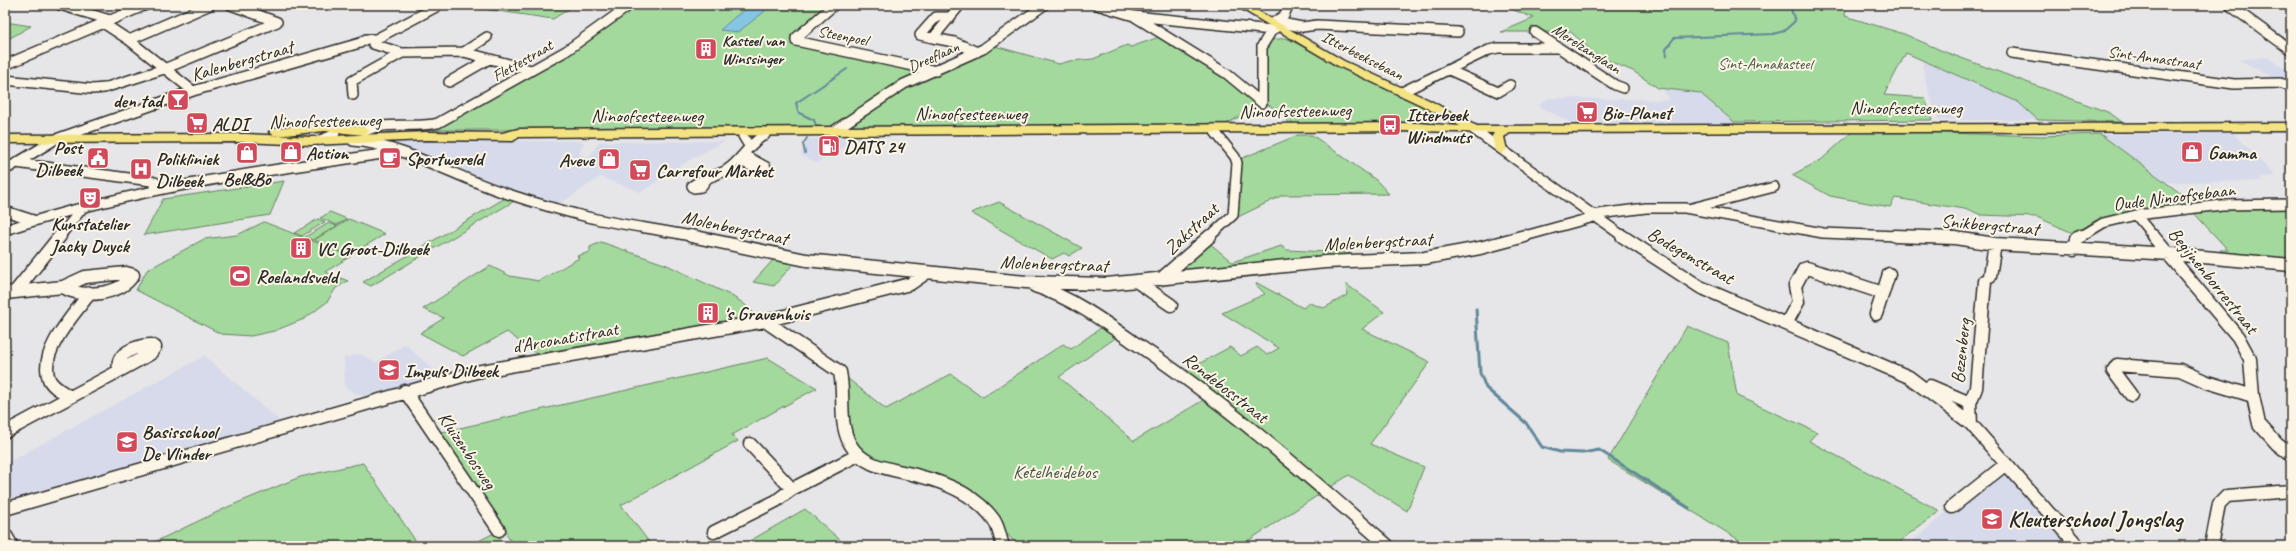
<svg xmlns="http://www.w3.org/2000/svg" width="2296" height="551" viewBox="0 0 2296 551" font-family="Caveat,sans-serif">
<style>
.built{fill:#d6daea}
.green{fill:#a3d99c;stroke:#678264}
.water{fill:#85c6e5;stroke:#61889b}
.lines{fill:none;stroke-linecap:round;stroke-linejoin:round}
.stream-far1{stroke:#61889b;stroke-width:2}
.stream{stroke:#61889b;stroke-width:3}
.minor-far1-casing{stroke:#2b2b2b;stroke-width:12}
.minor-casing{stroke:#2b2b2b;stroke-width:15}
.major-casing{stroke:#2b2b2b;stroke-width:3}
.minor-far1{stroke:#fcf5e5;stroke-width:9}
.minor{stroke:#fcf5e5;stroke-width:12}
.major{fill:#f4e382;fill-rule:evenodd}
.labels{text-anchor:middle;stroke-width:4;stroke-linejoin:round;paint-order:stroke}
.far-street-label{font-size:16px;fill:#2b2b2b;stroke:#fcf5e5}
.far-poi-label{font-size:16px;font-weight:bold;fill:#2b2b2b;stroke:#fcf5e5;text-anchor:start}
.far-park-label{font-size:16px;fill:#495647;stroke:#fcf5e5}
.street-label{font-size:19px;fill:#2b2b2b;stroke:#fcf5e5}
.poi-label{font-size:19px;font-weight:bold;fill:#2b2b2b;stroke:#fcf5e5;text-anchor:start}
.park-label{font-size:19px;fill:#495647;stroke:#fcf5e5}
.near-poi-label{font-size:23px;font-weight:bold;fill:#2b2b2b;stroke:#fcf5e5;text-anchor:start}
</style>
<rect width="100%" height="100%" fill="#e6e5e8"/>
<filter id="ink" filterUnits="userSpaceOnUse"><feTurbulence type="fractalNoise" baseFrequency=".025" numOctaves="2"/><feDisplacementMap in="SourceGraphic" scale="8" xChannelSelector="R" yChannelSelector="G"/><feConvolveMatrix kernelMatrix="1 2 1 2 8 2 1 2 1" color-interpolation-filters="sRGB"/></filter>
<g filter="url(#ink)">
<path class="built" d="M1105,5H1169L1141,15Z
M2267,57L2291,71V86L2238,60Z
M1922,61L2018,102L2038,120H1939L1925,81Z
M1661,86L1700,93L1737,125H1575L1539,106L1548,98L1669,100Z
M2233,133L2275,176L2258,177L2262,181L2166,182L2100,134Z
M860,138L817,163L801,155L808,139Z
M372,141H578L584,142L579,154L589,158L599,142L725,141L686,162L641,192L600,177L558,205L507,191Z
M405,344L441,377L367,398L345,388L344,358L360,354L376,363Z
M204,356L280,421L17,502L5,488V464Z
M2000,467L2068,546H1908L1914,540Z"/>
<path class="green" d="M456,5H575L553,19Z
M631,5H830L790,39L791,42L838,50L917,69L922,73L893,88L826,130H433Z
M1501,5H1846L1845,16L1904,34L1945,52L2110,113L2122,122L2038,120L2018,102L1906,53L1884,95L1925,98L1932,120L1734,122L1700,93L1658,88L1633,71L1597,56L1571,32H1501L1534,18Z
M5,22L31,26L5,41Z
M1159,37L1226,77L1258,106L1223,126L846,128L847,124C869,111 890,96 913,85C941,71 969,63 995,46L1059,64L1070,61L1093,59L1127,45L1131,47Z
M1286,38L1438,114L1439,118L1434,125L1414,123L1291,125L1280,112L1267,104L1265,57L1271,40Z
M1852,132H1918L2041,136L2100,134L2195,204L2095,221L2075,234L2037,217L1981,215L1970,210L1895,198L1890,207L1830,196L1792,175L1821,160Z
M1298,135H1312L1376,180L1389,194L1283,195L1238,217L1240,185L1238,160Z
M284,181L270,215L144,235L163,199Z
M507,197L516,200L371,286L363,282Z
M999,202L1082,248L1069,256L1064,253L1052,259L971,213Z
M2291,207V263L2226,259L2220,250H2228L2193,212Z
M330,212L347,219L337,225L320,218Z
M318,219L325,222L302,236L294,233Z
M349,219L385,234L350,255L314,240Z
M264,222L351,256L325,272L348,281L336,288L327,302L304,319L274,331L251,336L221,334L136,290L147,270L204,239L237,235Z
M329,223L337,226L313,240L305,237Z
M1207,241L1232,262L1281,246L1287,250L1349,253L1363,258L1176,273Z
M601,242L667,265L730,295L743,303L752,311L753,316L749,320L539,356L507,332L463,356L420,333L444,318L423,309L490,266L510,276L539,281L579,258L577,256L590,252V247Z
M774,259L794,263L774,286L753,282Z
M1257,283L1303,308L1309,303L1324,308L1347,295L1346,284L1384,312L1362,329L1430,362L1370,444L1424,467L1407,511L1349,475L1240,546H1017L1006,532H1004L984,504L870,458L854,442L847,410V378L886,409L951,374L983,397L1063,344L1071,349L1105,325L1117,337L1059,377L1134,441L1207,398L1182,373L1230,347L1241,356L1257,347L1267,355L1279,348L1222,313L1265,294L1256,285Z
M1687,326L1728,343L1737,396L1817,432L1809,441L1940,511L1906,536L1897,546H1749L1608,460Z
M768,358L817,388L732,435L738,441L621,505L652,546H514L438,433Z
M363,463L419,546H146L230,506L300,477Z
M805,509L847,546H741Z
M498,531V534L502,541L500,544L505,546H469Z"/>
<path class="water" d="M761,5L767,8L764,12L738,32L720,30C733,19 744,6 761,5Z"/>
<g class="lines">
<path class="stream-far1" d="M1667,56L1666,49L1674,38L1773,34L1784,31L1795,21L1791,9L1794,5
M813,129L816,126L814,120L799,113L796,103L847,69
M805,153L803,144L807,138"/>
<path class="stream" d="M1476,309L1480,373L1486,388L1526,423L1542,447L1560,452L1583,453L1599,450L1689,508"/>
<g class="minor-far1-casing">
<path id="minor-far1" d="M60,5L110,20
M834,5L796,38V41L936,71
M960,5L933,38L954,42L977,52
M1097,5L1134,16L1272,30L1279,26
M2229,5L2291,50
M1135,17L1227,74L1262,103
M1274,22L1284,16L1288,5
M1276,22L1302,27L1317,25L1458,32
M103,23L129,40L193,91
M1535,32L1615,85L1623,88
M933,38L920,35L936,17H950
M129,40L210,5
M373,44L402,53L464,52L531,70
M464,52L487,37
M2012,53L2234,84L2280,83L2291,87
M5,65L146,5
M1449,70L1498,92L1510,85
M5,80L93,89L104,88L164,69L277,22L231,5
M449,82L489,59
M1402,92L1489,50L1498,48H1559
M353,95L352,81L402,53
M1262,103V46L1272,30
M1473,129L1624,237
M365,131C388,120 414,129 438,123L566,51L630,5
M832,132L904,84L983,49L1044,5
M743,136L749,146
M320,140L334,135L336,130L333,128
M353,141C404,145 457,178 505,193C535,203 566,212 596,219C629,226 663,230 695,237
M738,160L759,170L766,167L744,155
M16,163L151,181L155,182L154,188
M5,170L56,139L193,91L360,43L366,39H376L436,7L435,5
M707,179L701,187L694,188L692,186C703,177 716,177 728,169C742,159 750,142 765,135
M1692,208L1774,187
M5,211L33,220
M1591,215L1646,208H1685L1823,233L1922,237
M2136,215L2154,237
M5,230C131,189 259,171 390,153
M59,237L85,205
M1209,237L1233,215L1237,163L1235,157L1215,132
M1521,237L1594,217
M2080,237L2103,223L2136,215L2222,205L2291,204"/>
</g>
<g class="minor-casing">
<path id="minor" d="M691,236L806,260L1026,282L1107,284L1325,262L1425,258L1480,248L1525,236
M1622,236L1700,287L1909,377L1971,424L2078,546
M1895,236L1955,238L1995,244L2171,254L2291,265
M2153,236L2238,337L2250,359L2253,396L2259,424L2277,444L2291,455
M2074,250L2076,239L2081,236
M126,273L133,275C121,295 82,299 63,287L85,277Z
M1990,276L1995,244
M1161,279L1210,236
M1136,281L1171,305
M1035,286C1070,297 1102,320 1132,341C1223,401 1305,473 1387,545
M15,292L60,236
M5,293L63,287
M1876,314L1889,274
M765,321L840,372C845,396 838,422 850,444C864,469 895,469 919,476C947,483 977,496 994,520C999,528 1000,537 1003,546
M1786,324L1798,302L1795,286L1804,269L1807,268L1883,293
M151,345L155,347L150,354L119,371C119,368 118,363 119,361C123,350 142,345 151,345Z
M1930,386L1970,403
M405,391L499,530
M2131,395L2113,371L2117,365L2180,370L2207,382L2253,396
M70,397C63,392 52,387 49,379C38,352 75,313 90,293
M1971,424L1970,403L1976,388L1985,281
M5,432L119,371
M750,444L792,489L858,455
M1952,507L2006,464
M5,509L476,372L765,321L910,284L926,273
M714,532L776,501L792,489
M5,534L12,546
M2211,546L2219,504L2227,496L2291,491"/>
</g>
<g class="major-casing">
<path id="major" d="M1235,5H1248L1344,61L1429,100L1476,126L2291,123V131L1510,133L1504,137L1507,150L1501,154L1495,150L1492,136L1494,133L1417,131L519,137L513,141L426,140L311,145L246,142L5,143V135L246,134L311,137L426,132L502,133L518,129L1417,123L1460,126L1421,105L1336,65Z
M325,123L364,127L370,131L364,135L325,131L275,136L269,132L275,128Z"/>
</g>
<use href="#minor-far1" class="minor-far1"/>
<use href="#minor" class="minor"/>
<use href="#major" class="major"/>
</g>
</g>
<defs>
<g id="building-square" transform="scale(1.15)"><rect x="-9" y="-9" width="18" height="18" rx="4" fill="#d1495b" stroke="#fcf5e5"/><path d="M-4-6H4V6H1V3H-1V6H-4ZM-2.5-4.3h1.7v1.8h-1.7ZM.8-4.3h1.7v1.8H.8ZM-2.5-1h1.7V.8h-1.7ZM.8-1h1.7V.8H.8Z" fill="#fff"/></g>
<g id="bar-square" transform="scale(1.15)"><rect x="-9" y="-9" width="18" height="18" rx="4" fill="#d1495b" stroke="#fcf5e5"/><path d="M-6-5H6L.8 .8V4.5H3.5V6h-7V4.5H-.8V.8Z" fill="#fff"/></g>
<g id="supermarket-square" transform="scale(1.15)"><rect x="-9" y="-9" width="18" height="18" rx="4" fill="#d1495b" stroke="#fcf5e5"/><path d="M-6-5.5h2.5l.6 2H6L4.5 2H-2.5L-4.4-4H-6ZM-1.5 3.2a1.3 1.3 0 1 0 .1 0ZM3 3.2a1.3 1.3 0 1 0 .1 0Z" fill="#fff"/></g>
<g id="bus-square" transform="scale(1.15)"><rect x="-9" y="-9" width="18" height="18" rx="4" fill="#d1495b" stroke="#fcf5e5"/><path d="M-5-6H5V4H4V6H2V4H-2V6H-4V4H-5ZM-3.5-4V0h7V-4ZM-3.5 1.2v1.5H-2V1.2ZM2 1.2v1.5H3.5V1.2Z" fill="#fff"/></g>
<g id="fuel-square" transform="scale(1.15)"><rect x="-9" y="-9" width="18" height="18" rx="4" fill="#d1495b" stroke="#fcf5e5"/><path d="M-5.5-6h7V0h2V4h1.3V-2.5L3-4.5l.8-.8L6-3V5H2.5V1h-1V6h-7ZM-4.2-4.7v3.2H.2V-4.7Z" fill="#fff"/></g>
<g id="shop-square" transform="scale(1.15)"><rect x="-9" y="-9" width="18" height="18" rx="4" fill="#d1495b" stroke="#fcf5e5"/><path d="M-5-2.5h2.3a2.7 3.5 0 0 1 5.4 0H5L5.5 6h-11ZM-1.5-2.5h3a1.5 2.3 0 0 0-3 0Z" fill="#fff"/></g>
<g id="civic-square" transform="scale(1.15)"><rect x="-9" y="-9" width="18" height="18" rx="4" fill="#d1495b" stroke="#fcf5e5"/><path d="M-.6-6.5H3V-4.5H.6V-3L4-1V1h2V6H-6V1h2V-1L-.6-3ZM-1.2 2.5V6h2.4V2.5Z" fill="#fff"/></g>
<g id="cafe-square" transform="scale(1.15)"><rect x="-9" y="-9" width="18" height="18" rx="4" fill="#d1495b" stroke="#fcf5e5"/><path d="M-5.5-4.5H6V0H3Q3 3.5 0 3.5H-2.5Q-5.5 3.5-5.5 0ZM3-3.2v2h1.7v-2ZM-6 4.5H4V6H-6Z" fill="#fff"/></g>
<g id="hospital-square" transform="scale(1.15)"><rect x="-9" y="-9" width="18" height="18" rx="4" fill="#d1495b" stroke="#fcf5e5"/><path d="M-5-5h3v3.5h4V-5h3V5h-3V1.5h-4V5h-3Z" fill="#fff"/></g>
<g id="theatre-square" transform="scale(1.15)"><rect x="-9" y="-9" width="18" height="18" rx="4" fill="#d1495b" stroke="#fcf5e5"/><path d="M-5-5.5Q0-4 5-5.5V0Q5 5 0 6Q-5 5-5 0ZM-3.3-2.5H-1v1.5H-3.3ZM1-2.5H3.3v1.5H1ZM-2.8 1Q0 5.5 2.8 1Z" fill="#fff"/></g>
<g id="stadium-square" transform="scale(1.15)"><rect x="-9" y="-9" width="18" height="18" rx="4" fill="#d1495b" stroke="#fcf5e5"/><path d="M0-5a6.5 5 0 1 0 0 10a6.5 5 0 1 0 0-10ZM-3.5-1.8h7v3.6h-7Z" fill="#fff"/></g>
<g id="school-square" transform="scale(1.15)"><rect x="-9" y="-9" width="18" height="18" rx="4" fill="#d1495b" stroke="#fcf5e5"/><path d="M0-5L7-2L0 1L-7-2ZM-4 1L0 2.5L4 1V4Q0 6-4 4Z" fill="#fff"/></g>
</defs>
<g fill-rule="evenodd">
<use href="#building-square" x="706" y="49"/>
<use href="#bar-square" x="178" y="100"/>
<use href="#supermarket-square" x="1587" y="112"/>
<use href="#supermarket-square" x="197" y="123"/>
<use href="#bus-square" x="1390" y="125"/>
<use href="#fuel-square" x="829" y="146"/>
<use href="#shop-square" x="291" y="152"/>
<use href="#shop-square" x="2192" y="152"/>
<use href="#shop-square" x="247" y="153"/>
<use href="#civic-square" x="98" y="158"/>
<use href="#cafe-square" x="390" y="158"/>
<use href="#shop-square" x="609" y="159"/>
<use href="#hospital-square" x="141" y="169"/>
<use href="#supermarket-square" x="640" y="170"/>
<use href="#theatre-square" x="90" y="198"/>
<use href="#building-square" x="301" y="248"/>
<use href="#stadium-square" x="240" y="276"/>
<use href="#building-square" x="708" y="313"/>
<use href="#school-square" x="389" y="370"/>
<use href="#school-square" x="127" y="442"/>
<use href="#school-square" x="1992" y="519"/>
</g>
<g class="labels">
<g class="far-street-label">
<text transform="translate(843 35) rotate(11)" y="6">Steenpoel</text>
<text transform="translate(1587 48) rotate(33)" y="6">Merelzanglaan</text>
<text transform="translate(1363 55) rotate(27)" y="6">Itterbeeksebaan</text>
<text transform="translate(933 56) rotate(-24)" y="6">Dreeflaan</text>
<text transform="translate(2154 57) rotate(8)" y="6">Sint-Annastraat</text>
<text transform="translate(522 60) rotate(-30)" y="6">Flettestraat</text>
</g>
<g class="far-poi-label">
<text x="722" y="46">Kasteel van<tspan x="722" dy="18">Winssinger</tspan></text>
</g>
<g class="far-park-label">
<text x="1765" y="69">Sint-Annakasteel</text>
</g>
<g class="street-label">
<text transform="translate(242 60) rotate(-16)" y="7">Kalenbergstraat</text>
<text x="1906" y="114">Ninoofsesteenweg</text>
<text transform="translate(1295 110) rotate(-1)" y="7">Ninoofsesteenweg</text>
<text x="971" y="120">Ninoofsesteenweg</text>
<text x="647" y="122">Ninoofsesteenweg</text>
<text transform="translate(325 120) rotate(-1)" y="7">Ninoofsesteenweg</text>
<text transform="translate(2174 196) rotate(-7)" y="7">Oude Ninoofsebaan</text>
<text transform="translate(1990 224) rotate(5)" y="7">Snikbergstraat</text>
<text transform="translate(735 227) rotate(12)" y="7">Molenbergstraat</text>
<text transform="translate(1191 228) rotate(-43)" y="7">Zakstraat</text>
<text transform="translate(1378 241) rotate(-3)" y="7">Molenbergstraat</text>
<text transform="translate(1691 255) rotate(30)" y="7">Bodegemstraat</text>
<text transform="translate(1054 263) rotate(2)" y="7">Molenbergstraat</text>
<text transform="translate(2214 280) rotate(51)" y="7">Begijnenborrestraat</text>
<text transform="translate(565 337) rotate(-10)" y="7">d'Arconatistraat</text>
<text transform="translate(1960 351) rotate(-84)" y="7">Bezenberg</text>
<text transform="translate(1226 387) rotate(38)" y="7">Rondebosstraat</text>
<text transform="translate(468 450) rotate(56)" y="7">Kluizenbosweg</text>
</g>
<g class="poi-label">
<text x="162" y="107" text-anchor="end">den tad</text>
<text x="1602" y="119">Bio-Planet</text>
<text x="1406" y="121">Itterbeek<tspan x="1406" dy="22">Windmuts</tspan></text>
<text x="212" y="130">ALDI</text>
<text x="844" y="153">DATS 24</text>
<text x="82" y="154" text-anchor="end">Post<tspan x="82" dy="22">Dilbeek</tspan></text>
<text x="306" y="159">Action</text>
<text x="2208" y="159">Gamma</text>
<text x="156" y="165">Polikliniek<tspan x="156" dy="22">Dilbeek</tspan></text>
<text x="406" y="165">Sportwereld</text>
<text x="594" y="166" text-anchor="end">Aveve</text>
<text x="656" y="177">Carrefour Market</text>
<text x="247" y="185" text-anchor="middle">Bel&amp;Bo</text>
<text x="90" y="230" text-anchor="middle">Kunstatelier<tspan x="90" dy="22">Jacky Duyck</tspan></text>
<text x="316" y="255">VC Groot-Dilbeek</text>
<text x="256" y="283">Roelandsveld</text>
<text x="724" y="320">'s Gravenhuis</text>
<text x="404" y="377">Impuls Dilbeek</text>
<text x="142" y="438">Basisschool<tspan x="142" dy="22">De Vlinder</tspan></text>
</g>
<g class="park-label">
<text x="1055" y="478">Ketelheidebos</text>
</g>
<g class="near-poi-label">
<text x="2008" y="527">Kleuterschool Jongslag</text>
</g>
</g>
<rect width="2296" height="551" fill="none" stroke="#fcf5e5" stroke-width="20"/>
<rect x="10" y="10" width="2276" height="531" fill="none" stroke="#2b2b2b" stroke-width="1.5" filter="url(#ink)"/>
</svg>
